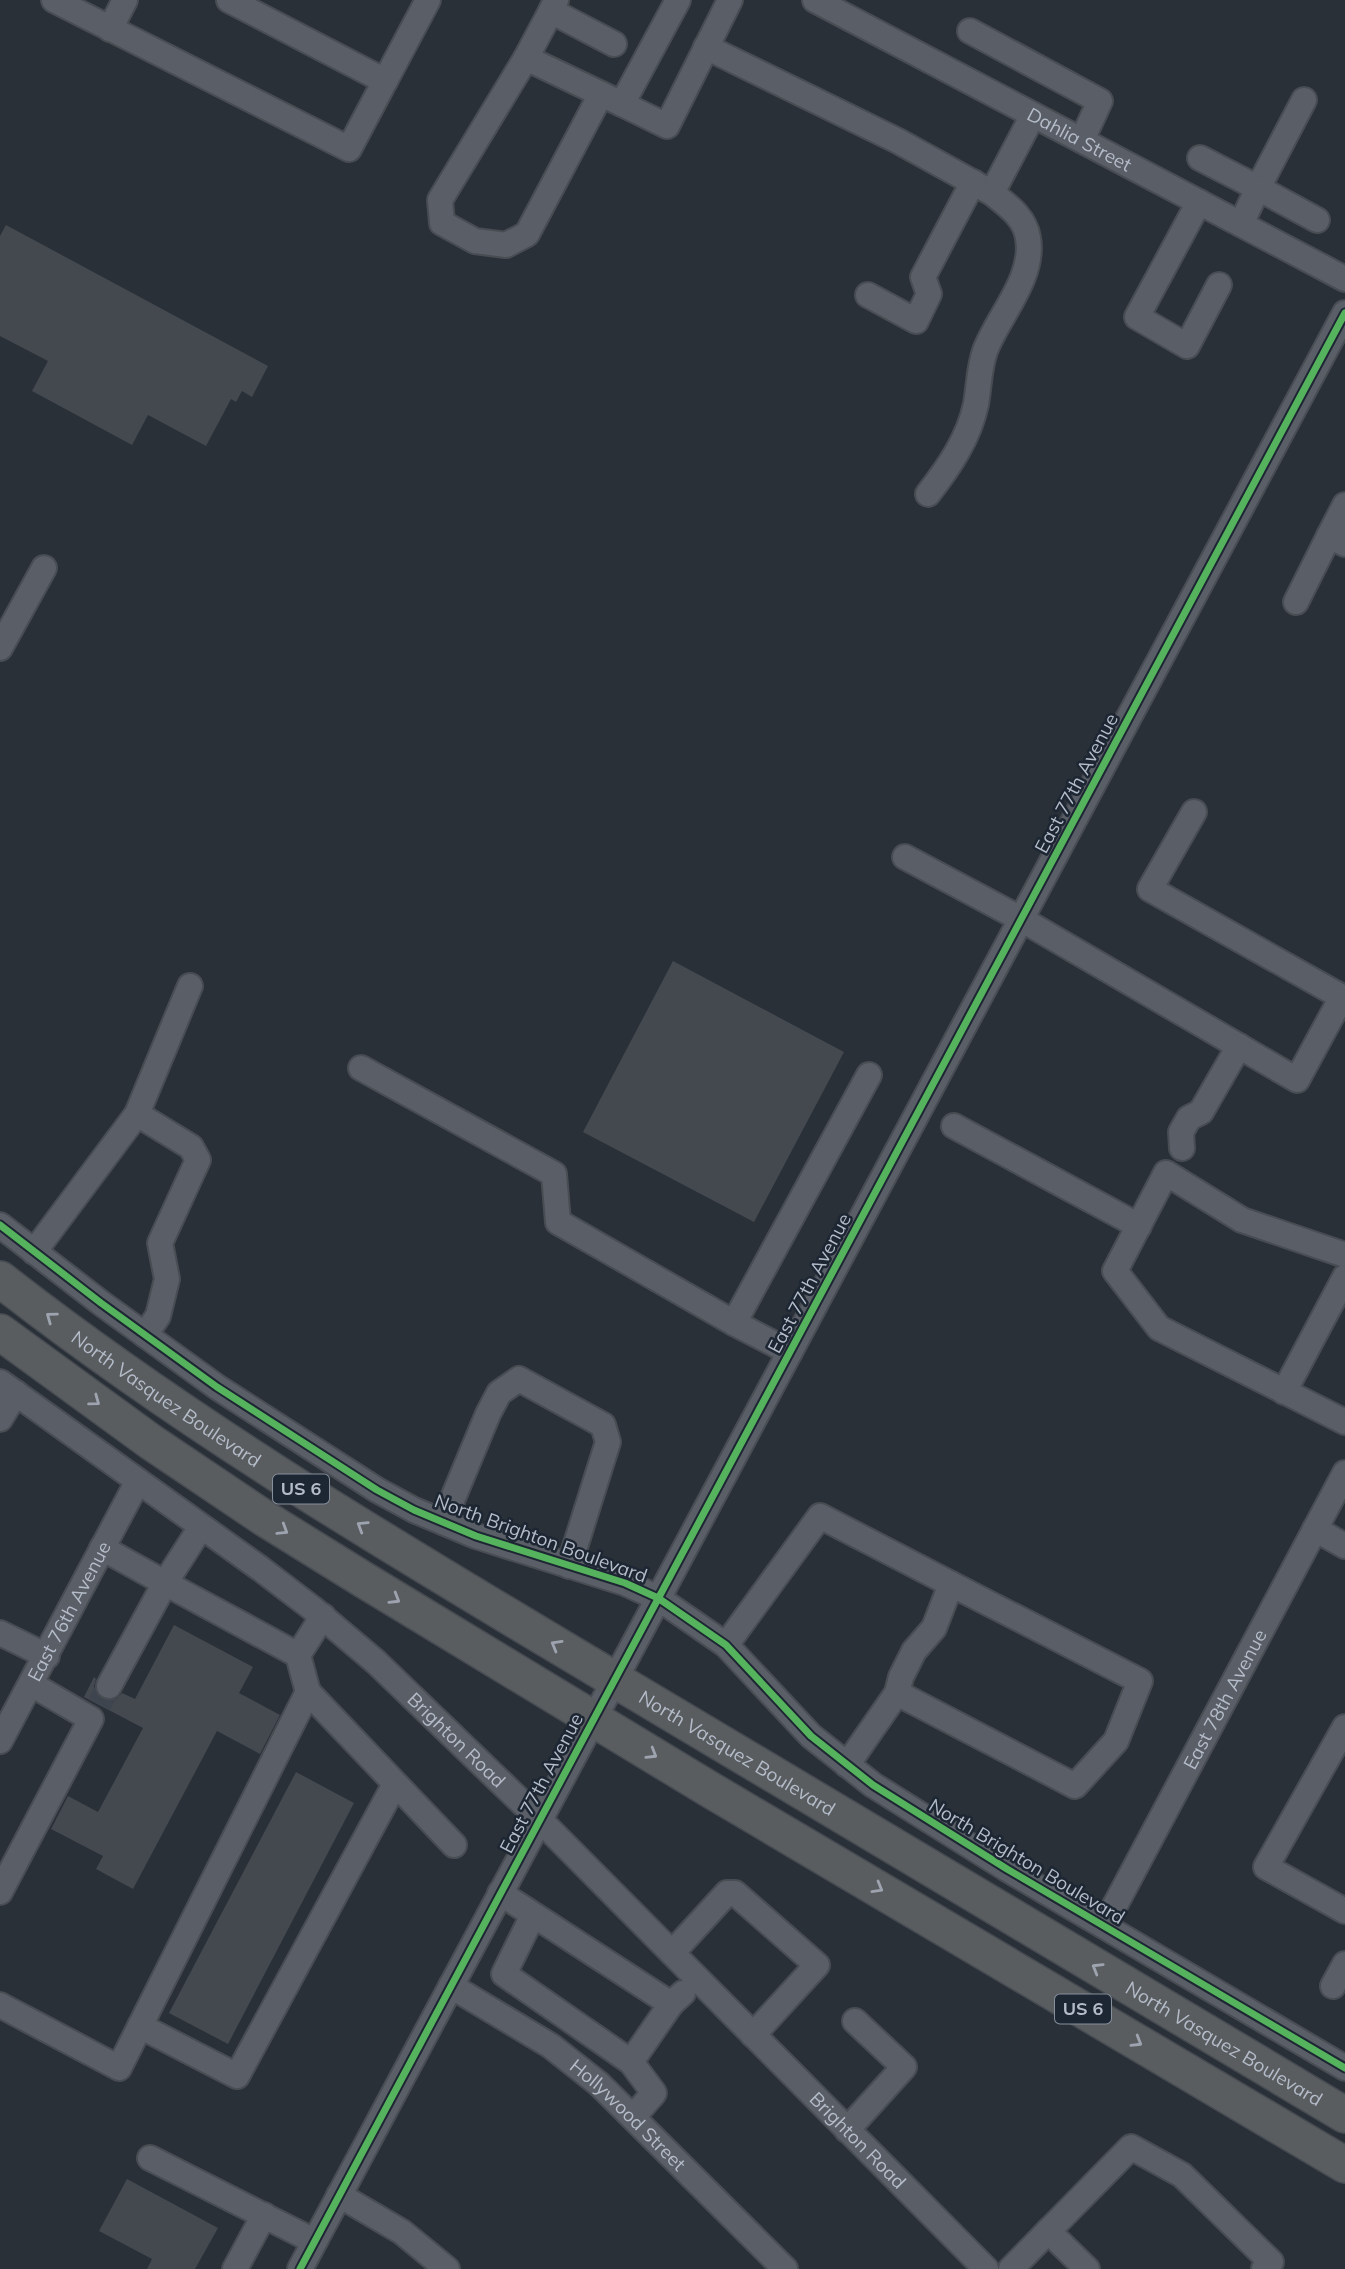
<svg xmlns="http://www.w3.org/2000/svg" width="1345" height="2269" viewBox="0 0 1345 2269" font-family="Mulish,sans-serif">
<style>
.building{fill:#444950}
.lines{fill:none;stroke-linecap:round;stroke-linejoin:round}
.minor-tunnel{stroke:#3f454e;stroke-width:24;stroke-dasharray:24 12;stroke-linecap:butt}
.minor-casing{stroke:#484c53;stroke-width:28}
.highway-casing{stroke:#474c53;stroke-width:38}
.minor{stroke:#5a5e66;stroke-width:24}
.highway{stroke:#5a5d60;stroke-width:35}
.cycleway-casing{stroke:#1d2633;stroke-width:11}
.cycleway{stroke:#56b35d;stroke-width:7}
.oneway{stroke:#9ea4af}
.labels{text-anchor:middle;stroke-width:5;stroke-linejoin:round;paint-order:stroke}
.shield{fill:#1d2633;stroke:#878f9c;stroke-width:2}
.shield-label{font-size:18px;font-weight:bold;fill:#b4bcc9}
.street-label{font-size:19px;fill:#b4bcc9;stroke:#1d2633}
</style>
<rect width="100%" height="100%" fill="#2a3038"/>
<path class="building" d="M6,225L268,366L252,397L242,391L236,402L231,399L206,446L148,415L132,445L32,391L48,361L0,336V236Z
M673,961L844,1052L754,1222L583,1132Z
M174,1625L253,1667L239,1693L280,1715L260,1754L217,1731L133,1889L96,1869L103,1856L51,1829L68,1796L98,1812L143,1728L84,1697L94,1677L96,1679L94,1686L96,1693L103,1699H116L122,1693L135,1699Z
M296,1772L354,1803L228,2044L169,2013Z
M127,2179L218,2228L195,2269H147L152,2259L99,2231Z"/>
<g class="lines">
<path class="minor-tunnel" d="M99,1705L109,1686"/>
<g class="minor-casing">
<g id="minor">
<path d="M54,0L349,149L385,81"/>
<path d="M229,0L385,81L428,0"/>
<path d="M556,0L551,11L614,44"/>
<path id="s1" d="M815,0L1345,279"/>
<path d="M551,11L526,58L622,104L678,0"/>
<path d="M110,29L125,0"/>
<path d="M970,31L1100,101L1082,140"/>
<path d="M706,47L898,141L992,193L1033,115"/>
<path d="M526,58L440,200L442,223L475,241L506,245L527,234L601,94"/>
<path d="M622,104L667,126L730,0"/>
<path d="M1200,158L1258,188L1304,100"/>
<path d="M1199,202L1137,317L1187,346L1219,285"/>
<path d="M1241,224L1258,188L1317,220"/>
<path d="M868,295L916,321L929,294L923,277L973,182"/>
<path d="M928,494C949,467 969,438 976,404C979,387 979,368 985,351C998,316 1035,278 1028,238C1025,217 1007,205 992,193"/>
<path d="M1345,505L1329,536L1345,544"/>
<path d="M1296,602L1329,536"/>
<path d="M0,648L44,568"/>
<path d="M1194,812L1150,889L1342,997"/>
<path d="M905,857L1021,919L1297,1080L1342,997L1345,998"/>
<path d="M361,1068L554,1174L558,1222L734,1323"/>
<path d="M137,1114L191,1147L198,1160L160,1243L167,1279L158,1316L145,1335"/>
<path d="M954,1126L1139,1226"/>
<path d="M1182,1148L1181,1132L1189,1118L1201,1112L1239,1046"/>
<path d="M0,1225L101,1303L217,1387L377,1490L414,1510L476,1536L625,1583L658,1598L726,1645L811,1736L873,1785L1007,1869L1345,2068"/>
<path d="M34,1252L137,1114L190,986"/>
<path d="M1345,1255L1242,1220L1166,1173L1115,1271L1159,1328L1345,1422"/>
<path d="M790,1352L734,1323L869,1075"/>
<path id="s2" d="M0,1382L261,1569L312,1608L376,1662L540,1820L986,2269"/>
<path d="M1284,1392L1345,1277"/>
<path d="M0,1419L16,1393"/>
<path d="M443,1522L488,1414L499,1393L519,1379L603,1425L608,1442L569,1566"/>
<path d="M201,1527L165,1583L298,1655"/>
<path d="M1315,1529L1345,1546"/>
<path d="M102,1548L165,1583L109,1686"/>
<path d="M951,1584L1140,1681L1116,1741L1075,1786L897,1693L901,1677L914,1651L934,1628Z"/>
<path d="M0,1633L47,1656"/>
<path d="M726,1645L820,1516L951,1584"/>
<path d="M308,1692L454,1845"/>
<path d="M1345,1727L1266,1867L1345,1911"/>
<path id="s3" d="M0,1741L138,1481"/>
<path d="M847,1765L897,1693"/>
<path d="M0,1892L91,1719L31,1684"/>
<path d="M500,1893L671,2004L683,1993"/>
<path d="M533,1915L504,1974L631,2062L671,2004"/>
<path id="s4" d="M1104,1926L1345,1473"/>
<path d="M672,1953L727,1893H735L817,1965L753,2035"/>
<path id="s5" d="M451,1986L551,2046L599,2084L785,2269"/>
<path d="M1333,1986L1345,1964"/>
<path d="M0,2005L119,2068L308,1692L298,1655L323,1616"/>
<path d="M140,2026L237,2076L395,1784"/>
<path d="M631,2062L654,2093L633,2117"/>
<path d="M847,2130L904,2067L855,2021"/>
<path d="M150,2158L314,2241"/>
<path d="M339,2195L402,2232L447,2269"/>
<path d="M1048,2231L1087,2269"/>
<path d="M235,2269L264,2215"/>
<path d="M300,2269L1345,313"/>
<path d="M1011,2269L1131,2147L1182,2175L1271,2262L1264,2269"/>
</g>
</g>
<g class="highway-casing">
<g id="highway">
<path id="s6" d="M0,1279C197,1433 413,1559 627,1687C866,1830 1105,1973 1345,2115"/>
<path d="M0,1332L151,1442L264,1518L364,1580L709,1789L1345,2165"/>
</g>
</g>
<use href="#minor" class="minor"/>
<use href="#highway" class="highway"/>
<g class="cycleway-casing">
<path id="cycleway" d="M0,1225L101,1303L217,1387L377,1490L414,1510L476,1536L625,1583L658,1598L726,1645L811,1736L873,1785L1007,1869L1345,2068
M300,2269L1345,313"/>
</g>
<use href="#cycleway" class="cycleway"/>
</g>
<defs><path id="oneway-chevron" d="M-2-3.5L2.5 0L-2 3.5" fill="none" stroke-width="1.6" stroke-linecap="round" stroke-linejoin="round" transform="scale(1.75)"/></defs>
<g class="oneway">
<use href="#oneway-chevron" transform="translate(51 1317) rotate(-144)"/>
<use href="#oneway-chevron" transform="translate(95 1401) rotate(36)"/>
<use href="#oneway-chevron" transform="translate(362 1526) rotate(-148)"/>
<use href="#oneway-chevron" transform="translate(283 1530) rotate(32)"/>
<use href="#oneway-chevron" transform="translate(395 1599) rotate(31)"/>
<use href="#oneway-chevron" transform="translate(556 1645) rotate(-150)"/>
<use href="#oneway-chevron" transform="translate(652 1754) rotate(31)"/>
<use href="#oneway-chevron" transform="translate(878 1888) rotate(30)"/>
<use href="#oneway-chevron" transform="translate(1097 1968) rotate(-149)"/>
<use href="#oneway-chevron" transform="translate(1137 2042) rotate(31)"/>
</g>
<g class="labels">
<g class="shield">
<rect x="273" y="1474.5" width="56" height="29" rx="5"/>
<rect x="1055" y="1994.5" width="56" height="29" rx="5"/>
</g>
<g class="shield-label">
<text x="301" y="1495">US 6</text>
<text x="1083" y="2015">US 6</text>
</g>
<g class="street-label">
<text dy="7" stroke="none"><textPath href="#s1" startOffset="299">Dahlia Street</textPath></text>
<text transform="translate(1076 783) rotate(-62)" y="7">East 77th Avenue</text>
<text transform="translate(809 1283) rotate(-62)" y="7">East 77th Avenue</text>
<text dy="7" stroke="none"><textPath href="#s6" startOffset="205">North Vasquez Boulevard</textPath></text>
<text transform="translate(541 1538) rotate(20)" y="7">North Brighton Boulevard</text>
<text dy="7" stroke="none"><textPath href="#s3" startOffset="147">East 76th Avenue</textPath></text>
<text dy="7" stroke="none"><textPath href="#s4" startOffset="257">East 78th Avenue</textPath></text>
<text dy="7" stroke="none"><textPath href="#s2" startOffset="581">Brighton Road</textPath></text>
<text dy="7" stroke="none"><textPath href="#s6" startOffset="877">North Vasquez Boulevard</textPath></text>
<text transform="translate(541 1783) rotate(-62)" y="7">East 77th Avenue</text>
<text transform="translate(1027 1861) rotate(31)" y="7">North Brighton Boulevard</text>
<text dy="7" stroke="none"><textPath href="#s6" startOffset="1444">North Vasquez Boulevard</textPath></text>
<text dy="7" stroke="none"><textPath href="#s5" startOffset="220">Hollywood Street</textPath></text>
<text dy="7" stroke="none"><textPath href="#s2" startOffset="1148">Brighton Road</textPath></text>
</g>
</g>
</svg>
